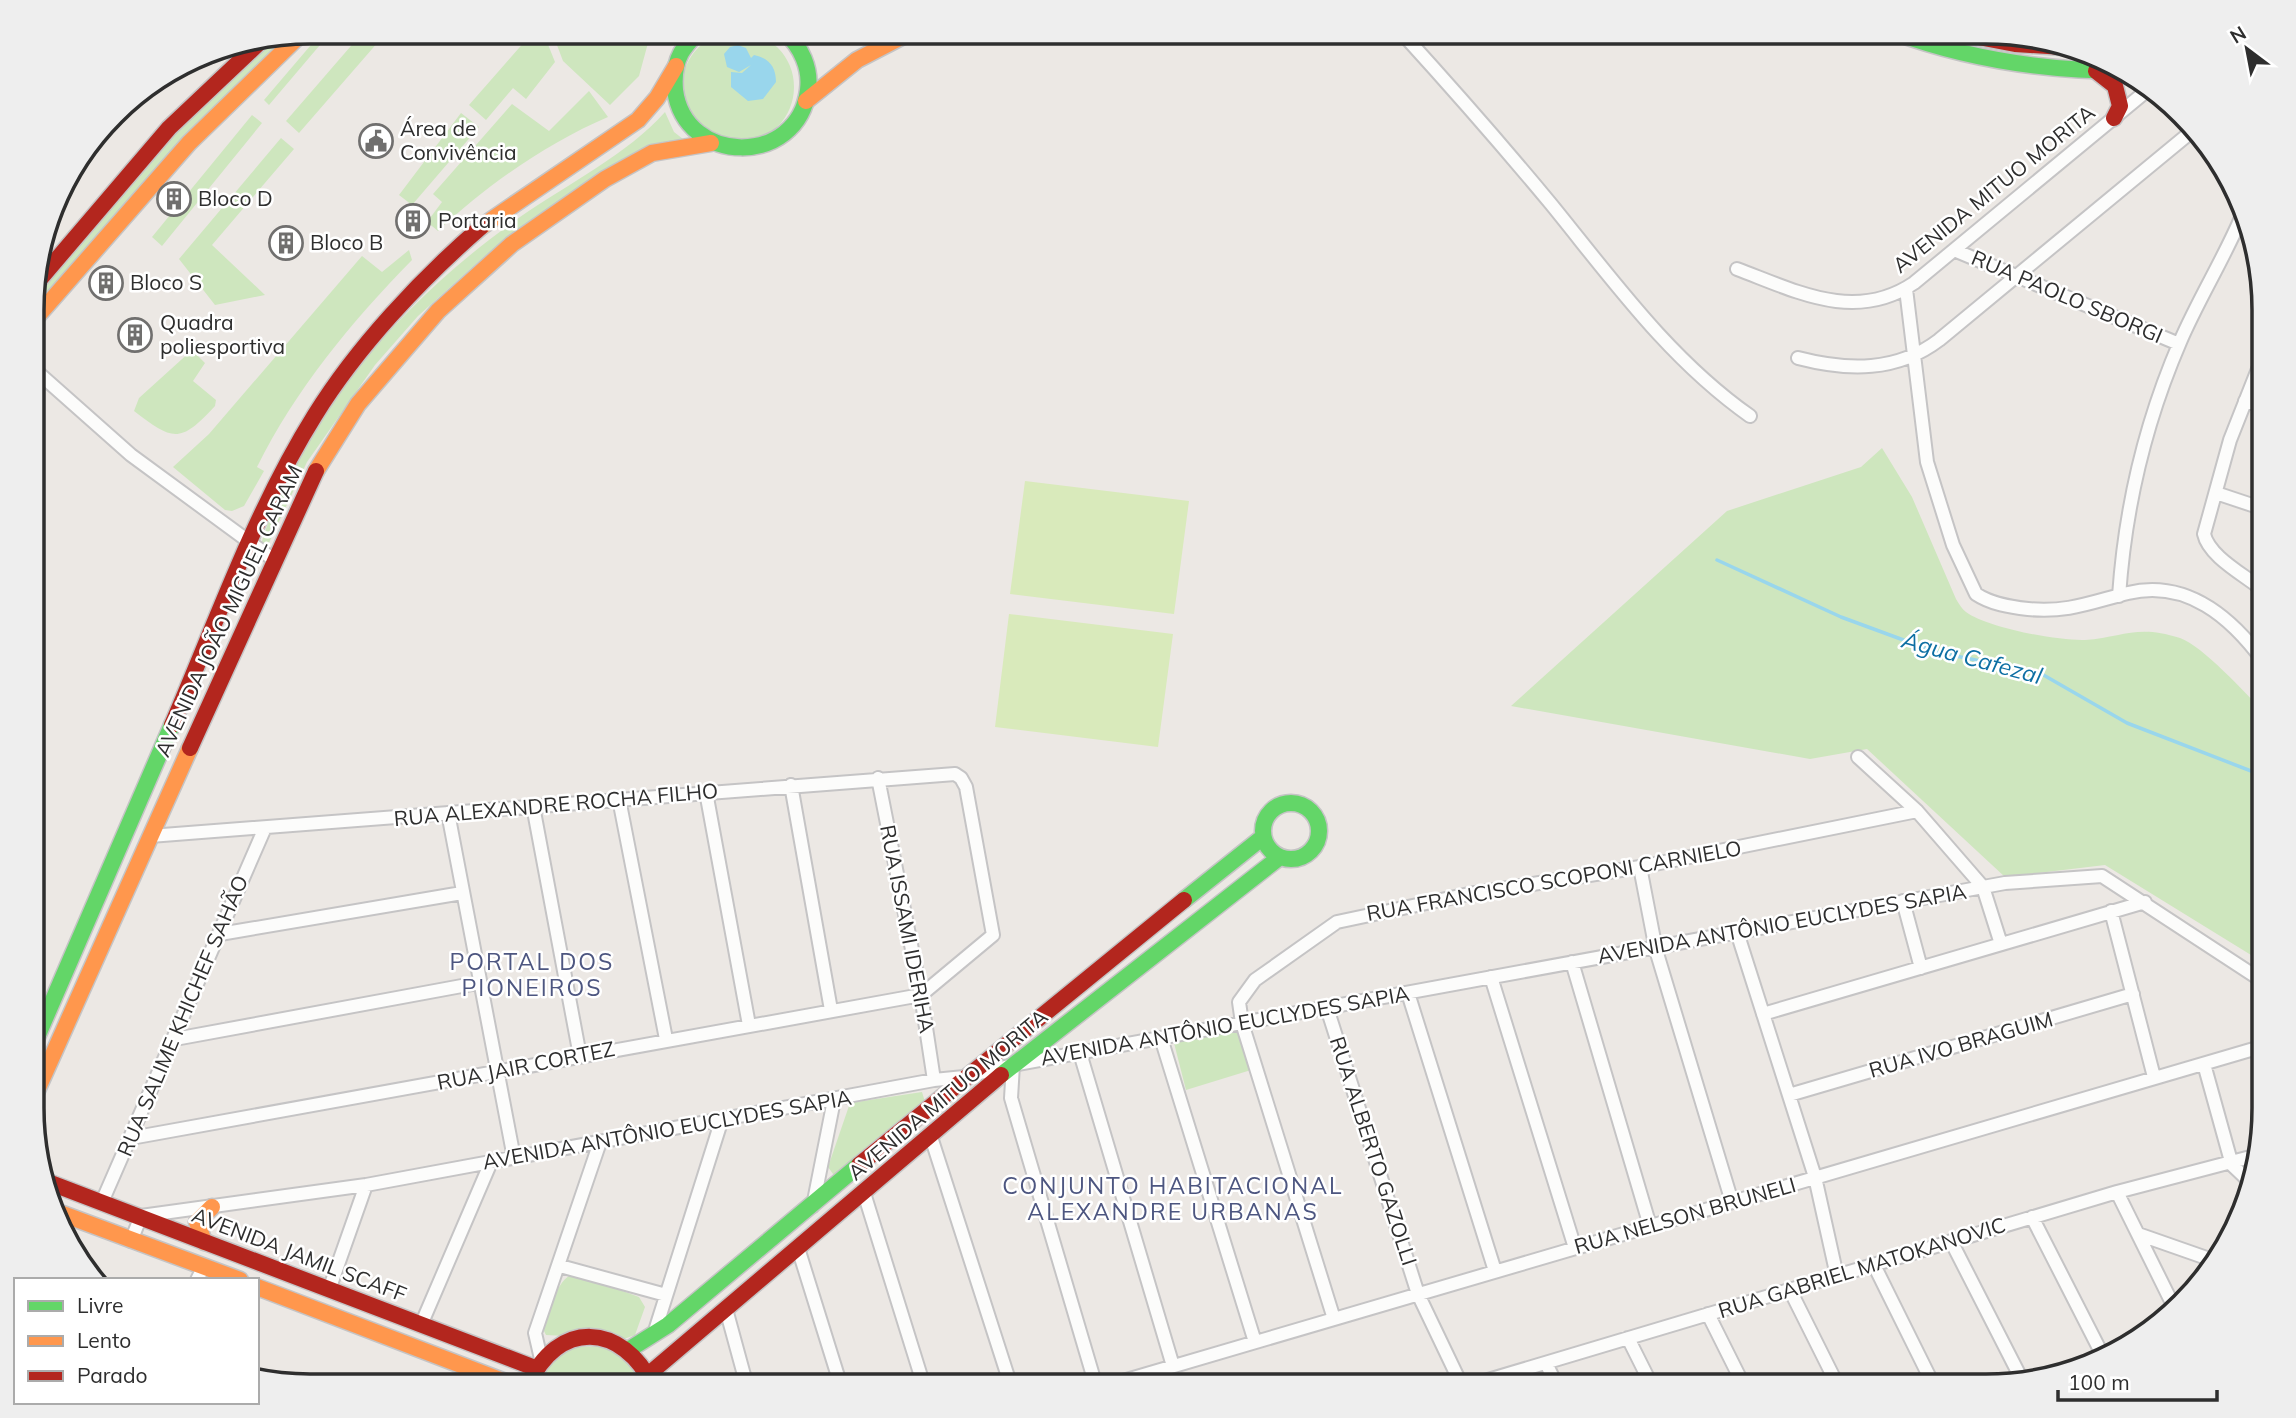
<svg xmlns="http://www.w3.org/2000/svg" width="2296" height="1418" viewBox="0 0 2296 1418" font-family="Mulish,sans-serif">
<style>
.green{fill:#cee6be}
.pitch{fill:#d9eabb}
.water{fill:#99d6ec}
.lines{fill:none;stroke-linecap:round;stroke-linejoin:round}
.stream{stroke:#99d6ec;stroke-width:3.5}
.street-casing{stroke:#c5c4c5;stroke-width:16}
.fast-casing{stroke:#c5c4c5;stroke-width:19}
.slow-casing{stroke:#c5c4c5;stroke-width:19}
.jam-casing{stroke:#c5c4c5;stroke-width:19}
.street{stroke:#fcfcfb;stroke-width:12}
.fast{stroke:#63d668;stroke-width:16}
.slow{stroke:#ff974d;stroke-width:16}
.jam{stroke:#b3261e;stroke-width:16}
.labels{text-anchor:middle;stroke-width:5;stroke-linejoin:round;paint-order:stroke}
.poi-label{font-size:21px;fill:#2e2e2e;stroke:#fff;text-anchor:start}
.street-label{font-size:21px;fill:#2e2e2e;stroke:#fff}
.water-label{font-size:23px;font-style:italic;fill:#0d6fa3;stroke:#fff}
.neighbourhood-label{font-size:23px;letter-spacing:2px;fill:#4d5680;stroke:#fff}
.rim{fill:none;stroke:#2e2e2e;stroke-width:3.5}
</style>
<rect width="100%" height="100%" fill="#ece8e4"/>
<path class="green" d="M682 87a56 56 0 1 1 112 0a56 56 0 1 1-112 0Z
M322,32H331L269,105L264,100Z
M363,32H368L379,41L299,133L286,121Z
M533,32H543L555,62L526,99L513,88L486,120L469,105Z
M552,32H651L639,76L610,105L563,61Z
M291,35L187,133L34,312V294L170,131L270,39Z
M589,91L608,117C547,143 487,185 438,231L427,222L442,202L433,194L512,104L549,131Z
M665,112L674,132L683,139L487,254L418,316L375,365L307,462L267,547L261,544C302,412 408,296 520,217C566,185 628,154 665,112Z
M461,113L479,127L412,205L399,195Z
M252,115L262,123L162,246L152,237Z
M281,138L294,149L212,245L265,295L215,305L179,259Z
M409,250L412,260C352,321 295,390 257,467L264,471L244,506L232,511L225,510L173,467L209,434L362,256L382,272Z
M192,350L205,363L193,381L216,400L215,406C180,444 173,441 134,411L139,398Z
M1882,448L1912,497L1956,599C1959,604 1962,609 1966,612C1988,628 2058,641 2085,640C2123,637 2138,624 2180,638C2203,646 2245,693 2264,712V963L2105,865L2005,877L1867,749L1810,759L1511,706L1727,511L1861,467Z
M1238,1028L1251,1070L1186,1090L1174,1043Z
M922,1092L925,1102L840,1174H833L828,1167L850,1103Z
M574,1273L639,1297L645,1307L635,1335L624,1339L546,1335L543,1329C550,1311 555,1281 574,1273Z
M617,1346L650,1386H539L546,1367L570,1347Z"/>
<path class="pitch" d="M1025,481L1189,501L1174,614L1010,594Z
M1009,614L1173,634L1158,747L995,727Z"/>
<path class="water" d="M738,45L746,48L751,58L754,55C769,58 776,67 776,82L763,99L748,101L731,87V72L742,73L751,65L739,72L727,67L724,54L730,47Z"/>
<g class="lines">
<path class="stream" d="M1717,560L1841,617L1936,652L2040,673L2127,723L2264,776"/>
<g class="street-casing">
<path id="street" d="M1401,32C1452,88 1502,145 1551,204C1612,279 1669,359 1750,416
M1954,250L2179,344
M1737,269C1796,291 1855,323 1914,283L2150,88
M1906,289L1927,462L1953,545L1976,594C1991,604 2010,607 2028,609C2067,613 2092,602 2128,593C2187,579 2231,617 2264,662
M2264,354L2230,440L2204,534C2209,557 2245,575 2264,591
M1798,358C1848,371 1897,372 1939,340L2191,132
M34,369L131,455L274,560
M2245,401L2264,406
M2216,493L2264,509
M2119,596C2125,509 2145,423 2180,342C2198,300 2223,260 2241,218
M1858,757L1917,811L1983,887L2001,944
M878,778L921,995L934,1080
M791,785L831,1010
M706,792L749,1025
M619,799L666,1039
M533,806L580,1056
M448,813L514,1158
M1640,867L1656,950L1732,1202
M1903,901L1921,968
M2111,911L2154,1077
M1737,932L1815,1177L1837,1276
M220,934L462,893
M1572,962L1650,1226
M1491,977L1575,1248
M1408,993L1495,1271
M1327,1008L1418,1294L1462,1386
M1763,1014L2145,902
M1161,1038L1255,1342
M175,1039L478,983
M1080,1053L1173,1366
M2204,1064L2232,1165L2252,1184
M1013,1065L1011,1098L1096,1386
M1789,1095L2133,994
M931,1137L1011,1386
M131,1138L921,995L993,935L966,787L961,778L955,774L150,836
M2117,1192L2173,1305
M864,1193L924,1386
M102,1202L264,830
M813,1206L834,1100
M2032,1217L2103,1356
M2138,1234L2218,1262
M131,1241L141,1216L366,1185L934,1080L964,1077L1013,1065L2005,883L2102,876L2264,982
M1951,1241L2022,1380
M798,1248L841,1386
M1874,1265L1934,1386
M560,1266L666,1295
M197,1280L204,1266
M329,1290L366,1185
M1790,1290L1838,1386
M726,1309L747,1386
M1708,1314L1744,1386
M1334,1319L1242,1023L1239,1002L1255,980L1337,922L1469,894L1640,867L1917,811
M421,1325L491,1162
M654,1334L722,1119
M1628,1338L1652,1386
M541,1359L535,1333L600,1142
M1546,1363L1557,1386
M1106,1386L2264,1046
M1468,1386L2117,1192L2258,1155"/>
</g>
<g class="fast-casing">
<path id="fast" d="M697,32C692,39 685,46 681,53C675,64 674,78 675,90C685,166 798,167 808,90C811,68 801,47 785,32
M1894,32C1970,60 2045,71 2126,71
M1263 831a28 28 0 1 1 56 0a28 28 0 1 1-56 0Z
M1184,900L1263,837
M34,1044L172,725
M1001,1075L1280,857
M630,1349L668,1325L859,1165"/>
</g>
<g class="slow-casing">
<path id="slow" d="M806,101L857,60L911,32
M481,227L638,120L657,98L676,66
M34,320L189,143L302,33
M316,471L358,404L438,311L512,244L605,179L652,153L711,143
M34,1097L190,748
M60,1213L240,1280
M204,1242L197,1222L212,1207
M257,1287L516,1386"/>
</g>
<g class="jam-casing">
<path id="jam" d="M1952,32L2015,44L2079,48
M2096,71L2115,86L2120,106L2114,118
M34,286L169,128L261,41
M172,725C217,621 255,511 315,415C357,347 421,279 481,227
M190,748L316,471
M859,1165L1184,900
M48,1182L535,1368
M649,1374L1001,1075
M528,1386C557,1319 623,1322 653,1386"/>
</g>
<use href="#street" class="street"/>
<use href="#fast" class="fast"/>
<use href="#slow" class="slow"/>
<use href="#jam" class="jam"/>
</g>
<defs>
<g id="civic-ring" transform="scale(1.75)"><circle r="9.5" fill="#fff" stroke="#706f6e" stroke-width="1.5"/><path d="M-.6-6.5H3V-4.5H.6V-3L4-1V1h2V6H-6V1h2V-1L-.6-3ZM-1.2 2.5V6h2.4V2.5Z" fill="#706f6e"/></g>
<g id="building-ring" transform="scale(1.75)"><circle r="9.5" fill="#fff" stroke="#706f6e" stroke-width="1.5"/><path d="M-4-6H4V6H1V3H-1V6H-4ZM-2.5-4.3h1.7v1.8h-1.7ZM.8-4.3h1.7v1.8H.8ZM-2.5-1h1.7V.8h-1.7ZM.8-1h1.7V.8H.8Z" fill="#706f6e"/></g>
</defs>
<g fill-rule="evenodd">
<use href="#civic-ring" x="376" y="141"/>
<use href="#building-ring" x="174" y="199"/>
<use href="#building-ring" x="413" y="221"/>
<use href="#building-ring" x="286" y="243"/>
<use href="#building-ring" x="106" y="283"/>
<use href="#building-ring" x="135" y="335"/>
</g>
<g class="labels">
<g class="poi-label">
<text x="400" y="136">Área de<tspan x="400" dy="24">Convivência</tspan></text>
<text x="198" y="206">Bloco D</text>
<text x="438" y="228">Portaria</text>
<text x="310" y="250">Bloco B</text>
<text x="130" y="290">Bloco S</text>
<text x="160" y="330">Quadra<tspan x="160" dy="24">poliesportiva</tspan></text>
</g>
<g class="street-label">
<text transform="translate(1994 189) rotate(-39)" y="7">AVENIDA MITUO MORITA</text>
<text transform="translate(2067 297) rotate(23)" y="7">RUA PAOLO SBORGI</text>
<text transform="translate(229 611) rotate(-65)" y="7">AVENIDA JOÃO MIGUEL CARAM</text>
<text transform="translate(556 805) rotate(-5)" y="7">RUA ALEXANDRE ROCHA FILHO</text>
<text transform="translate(1554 881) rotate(-10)" y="7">RUA FRANCISCO SCOPONI CARNIELO</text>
<text transform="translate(1782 924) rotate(-10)" y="7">AVENIDA ANTÔNIO EUCLYDES SAPIA</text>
<text transform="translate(907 929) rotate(79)" y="7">RUA ISSAMI IDERIHA</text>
<text transform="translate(183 1016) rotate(-67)" y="7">RUA SALIME KHICHEF SAHÃO</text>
<text transform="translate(1225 1026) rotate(-10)" y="7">AVENIDA ANTÔNIO EUCLYDES SAPIA</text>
<text transform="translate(1961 1045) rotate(-16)" y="7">RUA IVO BRAGUIM</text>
<text transform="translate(526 1066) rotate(-11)" y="7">RUA JAIR CORTEZ</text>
<text transform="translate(948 1095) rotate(-40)" y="7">AVENIDA MITUO MORITA</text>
<text transform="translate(667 1130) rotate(-10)" y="7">AVENIDA ANTÔNIO EUCLYDES SAPIA</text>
<text transform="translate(1373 1151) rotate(72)" y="7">RUA ALBERTO GAZOLLI</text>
<text transform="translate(1685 1216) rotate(-16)" y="7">RUA NELSON BRUNELI</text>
<text transform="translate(299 1255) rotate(21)" y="7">AVENIDA JAMIL SCAFF</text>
<text transform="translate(1862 1268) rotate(-17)" y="7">RUA GABRIEL MATOKANOVIC</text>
</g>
<g class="water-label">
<text transform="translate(1972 658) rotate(15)" y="8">Água Cafezal</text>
</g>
<g class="neighbourhood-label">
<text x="532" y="970">PORTAL DOS<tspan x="532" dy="26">PIONEIROS</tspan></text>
<text x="1173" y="1194">CONJUNTO HABITACIONAL<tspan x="1173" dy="26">ALEXANDRE URBANAS</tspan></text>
</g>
</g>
<path d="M0 0H2296V1418H0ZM310 44H1986A266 266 0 0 1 2252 310V1108A266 266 0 0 1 1986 1374H310A266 266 0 0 1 44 1108V310A266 266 0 0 1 310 44Z" fill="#eee" fill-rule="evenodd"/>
<path class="rim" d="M310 44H1986A266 266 0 0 1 2252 310V1108A266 266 0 0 1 1986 1374H310A266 266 0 0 1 44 1108V310A266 266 0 0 1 310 44Z"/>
<rect x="14" y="1278" width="245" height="126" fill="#ffffff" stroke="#ababab" stroke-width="2"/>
<rect x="28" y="1301" width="35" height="10" fill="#63d668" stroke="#ababab" stroke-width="2"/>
<text x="77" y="1313" font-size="21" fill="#2e2e2e">Livre</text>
<rect x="28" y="1336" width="35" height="10" fill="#ff974d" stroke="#ababab" stroke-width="2"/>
<text x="77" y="1348" font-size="21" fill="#2e2e2e">Lento</text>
<rect x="28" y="1371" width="35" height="10" fill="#b3261e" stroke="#ababab" stroke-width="2"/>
<text x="77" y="1383" font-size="21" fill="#2e2e2e">Parado</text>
<g transform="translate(2247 49) rotate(328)" stroke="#ffffff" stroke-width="5" paint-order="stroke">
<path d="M0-5L12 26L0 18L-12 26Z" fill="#2e2e2e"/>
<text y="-10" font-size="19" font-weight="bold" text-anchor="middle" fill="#2e2e2e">N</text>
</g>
<path d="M2058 1390v10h159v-10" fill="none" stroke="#2e2e2e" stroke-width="3.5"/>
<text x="2068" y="1390" font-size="21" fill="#2e2e2e" stroke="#ffffff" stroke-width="5" paint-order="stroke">100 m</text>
</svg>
